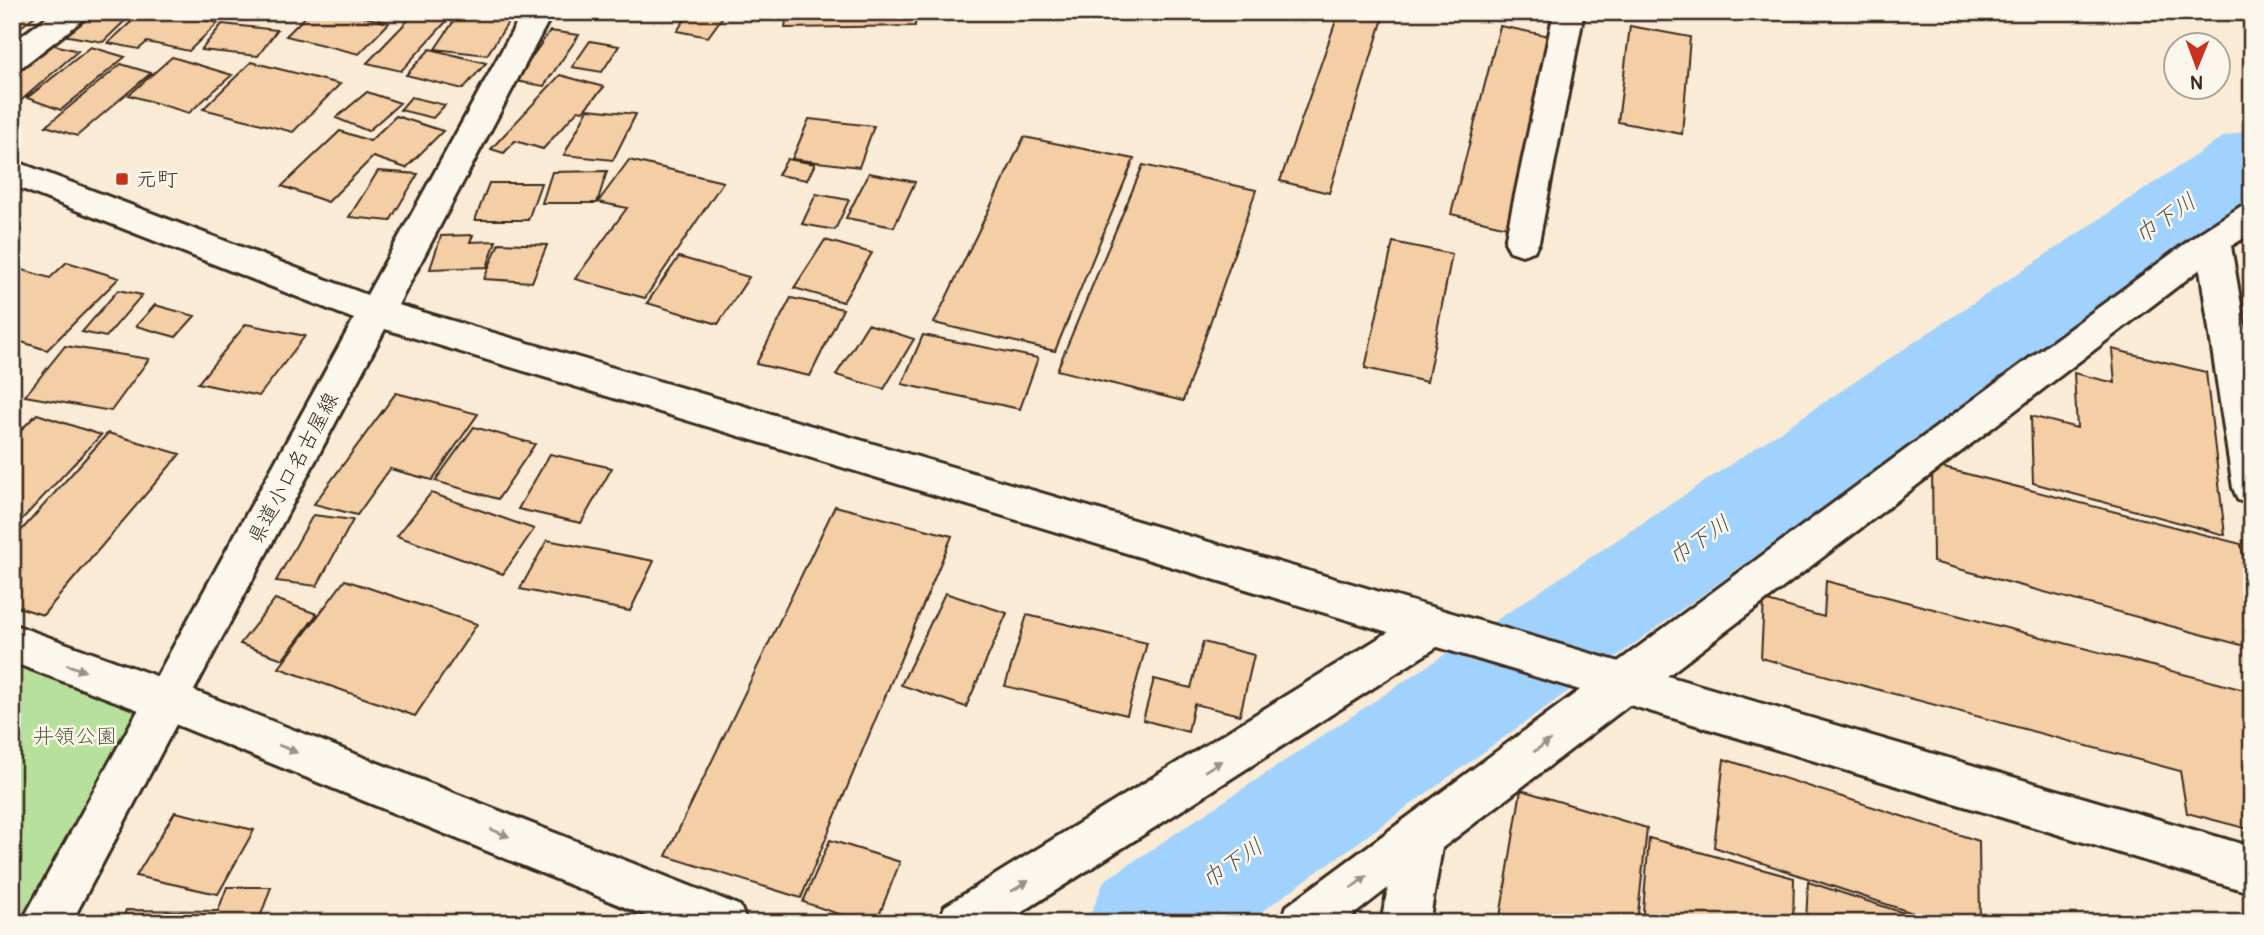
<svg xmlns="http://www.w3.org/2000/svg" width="2264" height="935" viewBox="0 0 2264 935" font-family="Pangolin,'Klee One',sans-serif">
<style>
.green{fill:#b7e09c;stroke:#79855d;stroke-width:2}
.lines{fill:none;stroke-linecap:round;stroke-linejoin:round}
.river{fill:#a0d2fd;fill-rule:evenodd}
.building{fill:#f4cea4;stroke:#3b2a1e;stroke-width:2}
.street-casing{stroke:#3b2a1e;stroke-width:6}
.secondary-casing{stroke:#3b2a1e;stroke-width:6}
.street{fill:#fbf7ec;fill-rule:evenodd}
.secondary{fill:#fbf7ec;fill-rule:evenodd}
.oneway{fill:#9b9085}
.poi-dot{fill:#c8321e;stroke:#fbf7ec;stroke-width:2.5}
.labels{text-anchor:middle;stroke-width:5;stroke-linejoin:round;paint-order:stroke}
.poi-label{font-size:21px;fill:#3b2a1e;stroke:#fbf7ec;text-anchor:start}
.street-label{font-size:21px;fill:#3b2a1e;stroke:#fbf7ec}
.park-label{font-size:21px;fill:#5a583e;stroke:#fbf7ec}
.water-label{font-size:23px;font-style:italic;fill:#545456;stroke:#fbf7ec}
</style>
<rect width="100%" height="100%" fill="#f9ebd6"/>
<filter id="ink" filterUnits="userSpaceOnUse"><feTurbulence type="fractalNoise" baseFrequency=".0143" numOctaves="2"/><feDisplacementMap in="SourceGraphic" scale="14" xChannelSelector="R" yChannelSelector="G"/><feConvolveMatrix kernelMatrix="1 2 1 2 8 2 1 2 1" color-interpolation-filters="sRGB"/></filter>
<g filter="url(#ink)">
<path class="green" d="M12,643L167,700L45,923H12Z"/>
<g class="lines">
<path class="river" d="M2252,129V199L1246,923H1087L1104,881L2223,137Z"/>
</g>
<path class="building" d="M12,12H40L12,34Z
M87,12H120L132,14L103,42L63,35Z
M142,12H167L218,23L189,51L147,42L139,49L108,43Z
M310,12H345L389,23L359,54L286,36Z
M416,12H455L401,71L367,63Z
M460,12H515L487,55L435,49Z
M690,12H726L708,37L677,31Z
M787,12H916L915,26L785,28Z
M1339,12H1385L1329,193L1280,181Z
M1673,12H1717L1716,20Z
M222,24L277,30L258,56L201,50Z
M1500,26L1550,36L1507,227L1451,214Z
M1630,26L1690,37L1682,134L1618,122Z
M550,31L579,35L544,86L515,81Z
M590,41L619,46L602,72L572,67Z
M47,43L78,51L16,105L12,104V73Z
M91,47L125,57L61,110L27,98Z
M430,49L486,63L463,89L406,75Z
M172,57L232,75L189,113L129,95Z
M251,62L340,84L293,132L203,109Z
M121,64L151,73L77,136L46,126Z
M560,75L604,87L583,111L578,110L543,149L515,141L504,153L491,149Z
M367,92L400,103L368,131L336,118Z
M411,97L445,105L433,118L400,110Z
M588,109L636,114L613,160L564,155Z
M396,116L443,131L406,168L373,157L328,202L282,186L340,131L370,141Z
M809,119L874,126L859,167L792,159Z
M1024,137L1134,159L1055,351L934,323Z
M787,159L815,164L807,180L778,175Z
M629,160L723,182L645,298L575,279L627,208L598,202Z
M1143,165L1256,190L1183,401L1057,370Z
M378,171L418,174L390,221L349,217Z
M607,171L597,203H542L552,172Z
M869,173L915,182L894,227L846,218Z
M489,183H541L528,220H475Z
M816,194L849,200L835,230L802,224Z
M473,235L470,242L496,241L487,267L430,269L441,236Z
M825,240L872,253L843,302L794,288Z
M1393,242L1452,254L1427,382L1365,368Z
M499,243L547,245L532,282L484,279Z
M679,257L749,277L718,324L647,303Z
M67,262L119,278L47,350L12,339V271L16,268L50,278Z
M118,290L142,295L106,337L82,332Z
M791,298L843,309L810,376L756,364Z
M155,305L195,316L176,337L136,326Z
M246,324L305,336L259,396L198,383Z
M868,324L914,339L884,389L836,375Z
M923,335L1038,358L1020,409L902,384Z
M65,346L149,359L111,411L25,396Z
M2112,349L2206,372L2225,535L2033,483L2031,416L2077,428L2074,373L2115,383Z
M396,393L478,414L432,480L390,469L357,515L314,504Z
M37,414L101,435L12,530V439Z
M474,427L535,444L498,499L435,481Z
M108,433L180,454L43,615L12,605V541Z
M550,454L612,468L581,523L518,509Z
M1932,465L2241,544L2252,616V648L1933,562Z
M431,493L534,529L503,574L397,536Z
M835,506L952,536L801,898L666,856Z
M313,515L353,520L317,586L276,581Z
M547,540L654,561L630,611L520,589Z
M345,580L477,624L415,716L279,668Z
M1826,581L2252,692V830L2187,813L2180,771L1761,658L1764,600L1824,617Z
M945,593L1007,613L966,707L901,685Z
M275,599L317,614L283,659L240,644Z
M1027,615L1147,643L1127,715L1005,686Z
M1203,642L1254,655L1240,715L1194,704L1188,732L1143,720L1154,679L1191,688Z
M1724,759L1979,841L1980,923H1943L1714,847Z
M1521,790L1647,828L1637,923H1499Z
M175,812L254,830L218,894L136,876Z
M1649,838L1794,878L1793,923H1642Z
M830,840L900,862L876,923H865L803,902Z
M1808,882L1935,923H1806Z
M227,887H271L258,923H121L126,910L218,911Z"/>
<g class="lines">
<g class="street-casing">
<path id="street" d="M54,12H89L84,19L23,66L12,69V43Z
M1554,12H1584L1539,242L1534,251L1522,255L1510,251L1505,242Z
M2252,204V233L2231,246L2252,370V505L2238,500L2233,488L2200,269L1442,848L1429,923H1381L1388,888L1343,923H1280L1287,906L1405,819L2201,232L2240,207Z
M1433,608L1448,614L1454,627L1448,640L1005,923H938L945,906L1418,614Z
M12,624L167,680L723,899L740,906L747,923H664L160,718L12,662Z"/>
</g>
<g class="secondary-casing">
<path id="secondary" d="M523,12H553L398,305L2252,847V893L385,329L71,923H21L354,319L12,185V160L367,295Z"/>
</g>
<use href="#street" class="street"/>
<use href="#secondary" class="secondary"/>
</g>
<defs><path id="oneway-solid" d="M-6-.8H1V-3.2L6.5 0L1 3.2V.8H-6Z" transform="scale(1.75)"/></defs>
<g class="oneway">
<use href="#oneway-solid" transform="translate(76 668) rotate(21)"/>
<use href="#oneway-solid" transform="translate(1542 746) rotate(-36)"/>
<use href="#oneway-solid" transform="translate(288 749) rotate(22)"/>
<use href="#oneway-solid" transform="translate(1213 766) rotate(-32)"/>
<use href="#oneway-solid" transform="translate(500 833) rotate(22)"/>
<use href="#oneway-solid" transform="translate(1359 882) rotate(-37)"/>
<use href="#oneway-solid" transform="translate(1020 886) rotate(-32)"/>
</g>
</g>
<rect class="poi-dot" x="115" y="172" width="14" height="14" rx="3.5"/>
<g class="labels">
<g class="poi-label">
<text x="136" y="186">元町</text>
</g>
<g class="street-label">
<text transform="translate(293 468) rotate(-62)" y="7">県道小口名古屋線</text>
</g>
<g class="park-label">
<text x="75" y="743">井領公園</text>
</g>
<g class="water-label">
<text transform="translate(2165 218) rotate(-35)" y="8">巾下川</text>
<text transform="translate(1699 540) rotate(-35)" y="8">巾下川</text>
<text transform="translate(1232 863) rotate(-35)" y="8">巾下川</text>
</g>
</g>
<rect width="2264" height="935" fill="none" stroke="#fbf7ec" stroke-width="42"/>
<rect x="21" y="21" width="2222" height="893" fill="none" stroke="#3b2a1e" stroke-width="2.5" filter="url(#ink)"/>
<g transform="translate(2197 66) rotate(181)"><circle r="33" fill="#fbf7ec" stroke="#aea59a" stroke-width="2"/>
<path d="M0-5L12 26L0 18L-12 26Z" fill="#c8321e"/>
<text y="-10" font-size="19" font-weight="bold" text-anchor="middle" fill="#3b2a1e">N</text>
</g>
</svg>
